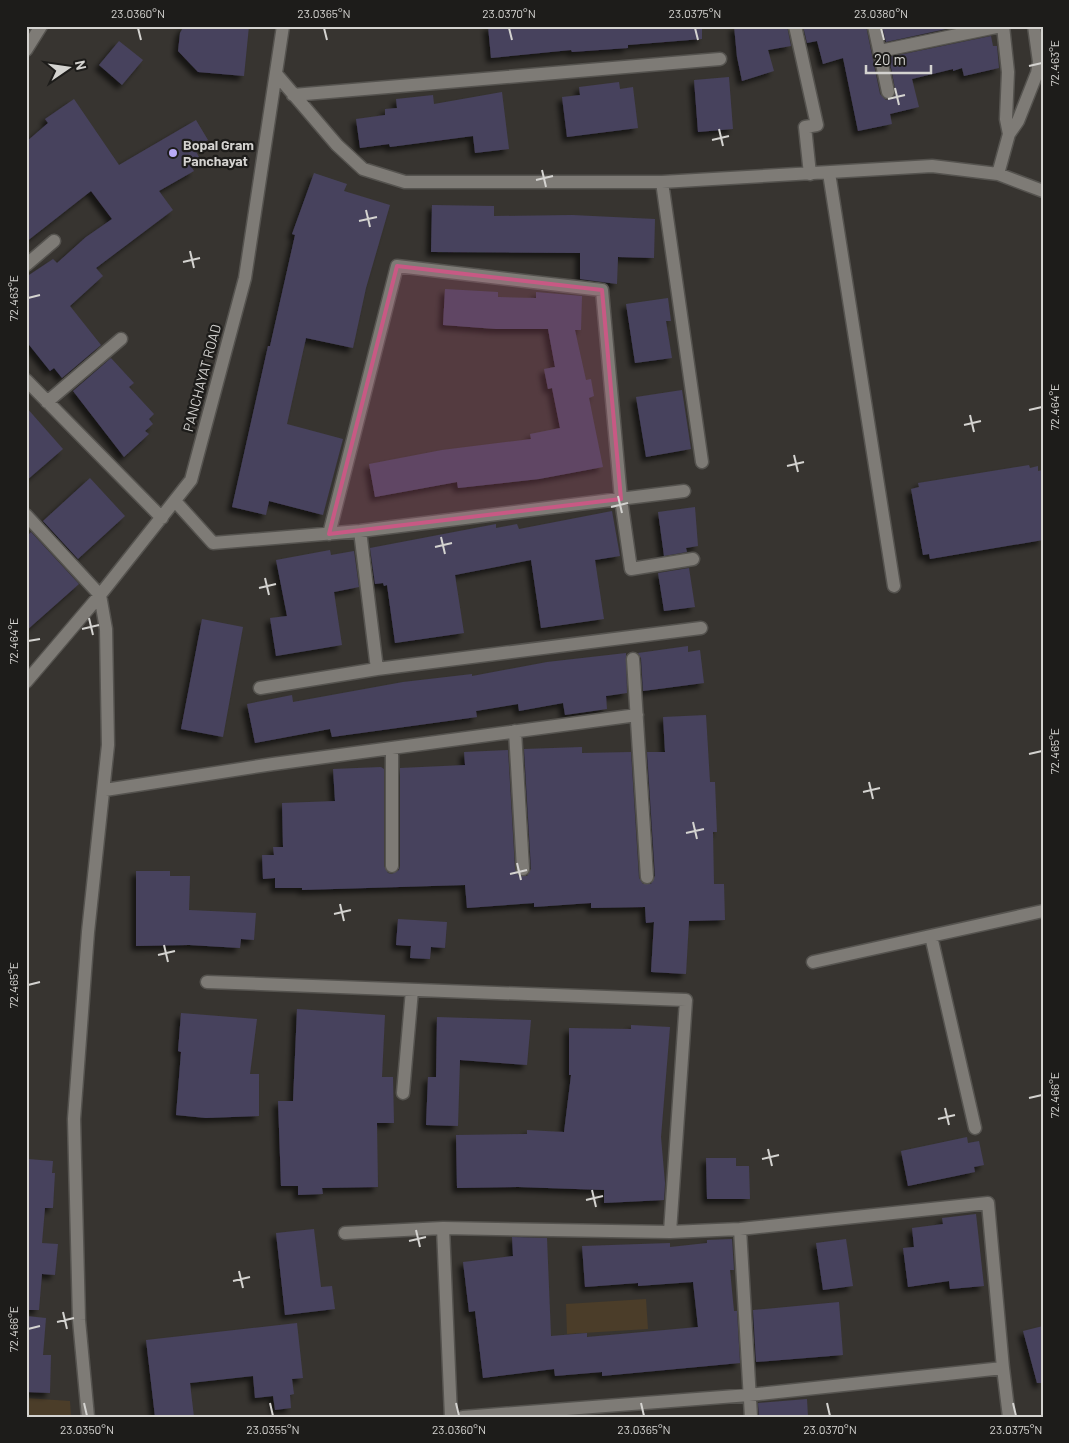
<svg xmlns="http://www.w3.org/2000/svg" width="1069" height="1443" viewBox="0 0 1069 1443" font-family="Barlow,sans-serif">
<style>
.green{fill:#4b3d29}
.building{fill:#47425d;filter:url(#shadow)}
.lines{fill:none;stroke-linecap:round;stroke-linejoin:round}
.minor-casing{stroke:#55534f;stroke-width:15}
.minor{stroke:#7e7b76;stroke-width:12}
.marked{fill:#c85984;fill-opacity:0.2;stroke:#c85984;stroke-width:4;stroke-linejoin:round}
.ticks{fill:none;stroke:#d4d3d0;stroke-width:2}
.poi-dot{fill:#b9aaf7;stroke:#1d1c1a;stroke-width:2}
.labels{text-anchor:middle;stroke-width:4.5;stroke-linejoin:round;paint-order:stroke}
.poi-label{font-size:14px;font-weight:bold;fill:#d4d3d0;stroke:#1d1c1a;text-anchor:start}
.street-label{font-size:14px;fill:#d4d3d0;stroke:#1d1c1a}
.neatline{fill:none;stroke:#d4d3d0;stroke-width:2}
.ticks-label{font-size:12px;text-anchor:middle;fill:#d4d3d0}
</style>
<defs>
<filter id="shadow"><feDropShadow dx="-4.5" dy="4.5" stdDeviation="2.5" flood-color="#0009"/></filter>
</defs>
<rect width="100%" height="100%" fill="#373430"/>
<path class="green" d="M646,1299L648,1329L567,1334L566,1304Z
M26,1398L70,1401L71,1417H26Z"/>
<path class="building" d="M184,26H249L244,76L198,72L178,51L180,33Z
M488,26H702V39L628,45V48L572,52L571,50L491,58Z
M734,26H787L791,46L768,50L774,71L742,81L737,57Z
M803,26H866L880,94L886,100L893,98L896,94L889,57L991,36L993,46H997L999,68L964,76L962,68L953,71V69L912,79L919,107L890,114L892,124L858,131L843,58L823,64L817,41L807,43Z
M882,26H960L886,42Z
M119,41L143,60L122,85L99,65Z
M729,77L733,129L698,132L694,80Z
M619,82L620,89L633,87L638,128L567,137L562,97L580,95L579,87Z
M502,92L509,149L475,153L473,136L390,147L389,144L360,148L356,119L385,115V109L397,108L396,99L433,95L434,104Z
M74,99L119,165L196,120L208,140L194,148L199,157L189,163L194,171L159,191L173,210L96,268L103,276L70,306L101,345L62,378L54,368L50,371L26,341V277L53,259L57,263L86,237L112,219L91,191L26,242V142L48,123L45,119Z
M314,173L347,184L344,191L390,205L366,288L353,348L306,338L287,424L343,439L323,515L269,501L266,515L232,507L268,346H270L295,235L292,234Z
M432,205L494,206V216L572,215L655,219L654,258L618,257L617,284L580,279V253L431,252Z
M445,289L498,292V297L536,298V292L582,296L581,330H575L586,380L591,379L594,396L589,398L603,467L539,479L458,488L457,482L375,497L369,464L442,450L531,439L530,434L560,428L552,388L548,389L544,369L555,367L548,329H496L443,325Z
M668,298L671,321H666L672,358L635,363L626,304Z
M111,358L134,383L129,387L154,414L149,419L153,424L145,431L149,434L124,457L73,391Z
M682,390L691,449L646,457L636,397Z
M26,407L63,449L26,481Z
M1029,465L1030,468L1038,466V471L1043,470V540L930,559L929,554L923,555L911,489L919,487L918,483Z
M90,478L125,516L78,559L43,521Z
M695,507L698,546L686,548L687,552L664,556L658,512Z
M612,511L620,556L595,560L604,619L541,628L531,560L455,575L464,633L395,643L387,585L384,586L383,583L375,584L370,548L496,524V528L517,524L519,529Z
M31,532L79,584L26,631V537Z
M330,550L331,555L354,551L359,587L334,592L342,645L276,656L270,618L287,616L276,560Z
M689,568L695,607L664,611L658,573Z
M202,619L243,627L223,737L181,729Z
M688,646V652L700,650L704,683L643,691L641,658L638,653Z
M626,653L627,693L606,696L607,709L565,715L563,703L519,711L518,704L476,711L477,717L332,737L330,729L255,743L247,704L292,695L293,702L403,682L472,674V676L547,662Z
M706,715L710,782H715L717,832H713L714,884H724L725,920L689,921L686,974L651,972L654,922L646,923L645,907L591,908V903L534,907V903L467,908L465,885L302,890V888H275V878L263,879L262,855H274L273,847H283L282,803L335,801L333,769L381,767L384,769V866L388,873L392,874L399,870L400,866V768L465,765L464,752L508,750L515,869L519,876H527L531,869L524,749L582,747V753L631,752L639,878L643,884H651L655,876L647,752H665L663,717Z
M136,871H170V876H190L189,910L256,913L254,940L241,939L240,948L189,945L136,946Z
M398,919L447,922L445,948L431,947L430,959L410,958L411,946L396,945Z
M297,1009L385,1015L382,1077H393L394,1123H377L378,1187L322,1188L323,1194L298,1195V1186H281L278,1101H293Z
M181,1013L257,1019L250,1074H259V1116L206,1118L176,1115L181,1052L178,1051Z
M437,1017L531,1020L527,1065L460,1060L458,1126L426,1125L428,1077H436Z
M631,1025L670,1027L661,1137L665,1183L664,1200L604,1203V1190L518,1187L457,1188L456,1135L527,1134V1130L564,1132L571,1075H569V1028L631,1029Z
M967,1137L968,1143L979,1141L984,1165L974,1167L975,1172L908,1186L901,1151Z
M706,1158H736V1166H749L750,1199H707Z
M28,1159L53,1161L52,1173H55L53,1208H45L42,1243L58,1244L55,1275L42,1274L39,1310H26Z
M976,1214L984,1286L950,1289L949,1281L908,1287L903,1248L914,1247L912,1228L943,1224L942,1218Z
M314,1229L321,1287L332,1286L335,1309L285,1315L276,1233Z
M512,1237L547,1238L551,1336L587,1333V1337L698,1327L693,1282L638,1286V1283L585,1287L582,1246L670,1243V1247L707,1243V1240L732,1239L734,1270H730L734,1311H737L740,1363L602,1376V1372L555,1376L554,1369L483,1378L475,1311L469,1312L463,1262L513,1256Z
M846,1239L853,1286L823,1290L816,1243Z
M839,1302L843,1355L756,1362L753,1310Z
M26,1316L46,1318L43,1355H51L50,1393L26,1392Z
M297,1323L303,1378L292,1379L294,1394L290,1395L291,1408L275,1410L273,1396L255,1398L253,1376L190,1383L194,1417H155L146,1340Z
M1043,1326V1383H1037L1023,1331Z
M807,1399L808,1417H759L758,1403Z"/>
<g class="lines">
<g class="minor-casing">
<path id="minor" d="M795,26L817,125L805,127L810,174
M874,26L888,92
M1003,26L1008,72L1006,119L1009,134
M26,50L41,26
M880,51L1001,26
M277,75L337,145L363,169L405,182H662L932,166L998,174L1043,191
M293,95L720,59
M829,173L894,586
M998,174L1009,134L1018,121L1037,73L1039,62L1034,26
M662,182L702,462
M26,265L54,241
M26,380L162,518
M47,402L121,339
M175,501L213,543L360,531L684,491
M26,515L100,595L106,629L108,745L88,932L74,1119L79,1320L88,1417
M360,531L377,669
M329,534L397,266L602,290L621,499L631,569L693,559
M633,659L647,877
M26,682L100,595L191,480L245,278L283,26
M260,688L377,669L701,628
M515,731L523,869
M392,748V866
M105,790L273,764L637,715
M931,936L975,1128
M813,962L1043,911
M207,982L686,1000L670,1232L443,1228L345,1233
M403,1093L412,990
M443,1228L451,1417
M740,1229L751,1417
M1003,1368L1009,1417
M463,1417L749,1395L1003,1368L988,1203L740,1229L670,1232"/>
</g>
<use href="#minor" class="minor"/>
</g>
<path class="marked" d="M397,266L602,290L621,499L329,534Z"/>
<path class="ticks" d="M138,28L141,40M324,28L327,40M509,28L512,40M695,28L698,40M881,28L884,40M1029,66L1042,63M895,88L899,105M888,99L905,95M719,129L723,146M712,140L729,136M542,170L546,187M536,180L553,176M366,210L370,227M359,221L377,217M190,251L194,268M183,262L200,258M28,298L40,295M1029,410L1042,407M970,415L974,432M964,425L981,421M794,455L798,472M787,466L804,462M618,496L622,513M611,507L628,503M441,537L445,554M435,547L452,543M265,578L269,595M259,588L276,584M89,618L93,635M82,629L99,625M28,641L40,639M1029,754L1042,751M869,782L873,799M863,792L880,788M693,822L697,839M686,833L704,829M517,863L521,880M510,874L527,870M340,904L344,921M334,914L351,910M164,945L168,962M158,955L175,951M28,985L40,982M1029,1098L1042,1095M945,1108L949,1125M938,1119L955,1115M768,1149L772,1166M762,1159L779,1155M592,1190L596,1207M586,1200L603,1196M416,1230L420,1247M409,1241L426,1237M239,1271L243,1288M233,1281L250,1277M63,1312L67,1329M57,1322L74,1318M28,1329L40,1326M84,1403L87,1416M270,1403L273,1416M456,1403L459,1416M641,1403L644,1416M827,1403L830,1416M1013,1403L1016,1416"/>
<circle class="poi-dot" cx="173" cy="153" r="5"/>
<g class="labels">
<g class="poi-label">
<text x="183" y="150">Bopal Gram<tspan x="183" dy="16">Panchayat</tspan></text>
</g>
<g class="street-label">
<text transform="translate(202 378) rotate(-75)" y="5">PANCHAYAT ROAD</text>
</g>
</g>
<rect width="1069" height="1443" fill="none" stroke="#1d1c1a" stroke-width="55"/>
<g transform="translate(68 68) rotate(77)" stroke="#1d1c1a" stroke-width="4" paint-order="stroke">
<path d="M0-4L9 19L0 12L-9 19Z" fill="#d4d3d0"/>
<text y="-8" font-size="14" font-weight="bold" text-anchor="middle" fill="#d4d3d0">N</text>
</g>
<path d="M866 65v8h65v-8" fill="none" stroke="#d4d3d0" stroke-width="2.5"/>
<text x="874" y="65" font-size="15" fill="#d4d3d0" stroke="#1d1c1a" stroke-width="4" paint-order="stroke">20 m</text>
<rect x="28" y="28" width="1014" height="1388" class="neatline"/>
<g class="ticks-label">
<text x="138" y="18">23.0360°N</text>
<text x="324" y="18">23.0365°N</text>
<text x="509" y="18">23.0370°N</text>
<text x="695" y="18">23.0375°N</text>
<text x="881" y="18">23.0380°N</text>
<text transform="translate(1055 63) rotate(-90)" y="4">72.463°E</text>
<text transform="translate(14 298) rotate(-90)" y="4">72.463°E</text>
<text transform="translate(1055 407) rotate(-90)" y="4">72.464°E</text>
<text transform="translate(14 641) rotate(-90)" y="4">72.464°E</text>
<text transform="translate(1055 751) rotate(-90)" y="4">72.465°E</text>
<text transform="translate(14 985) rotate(-90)" y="4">72.465°E</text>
<text transform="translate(1055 1095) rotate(-90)" y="4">72.466°E</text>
<text transform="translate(14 1329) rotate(-90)" y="4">72.466°E</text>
<text x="87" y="1434">23.0350°N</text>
<text x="273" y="1434">23.0355°N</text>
<text x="459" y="1434">23.0360°N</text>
<text x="644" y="1434">23.0365°N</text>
<text x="830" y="1434">23.0370°N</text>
<text x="1016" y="1434">23.0375°N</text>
</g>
</svg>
